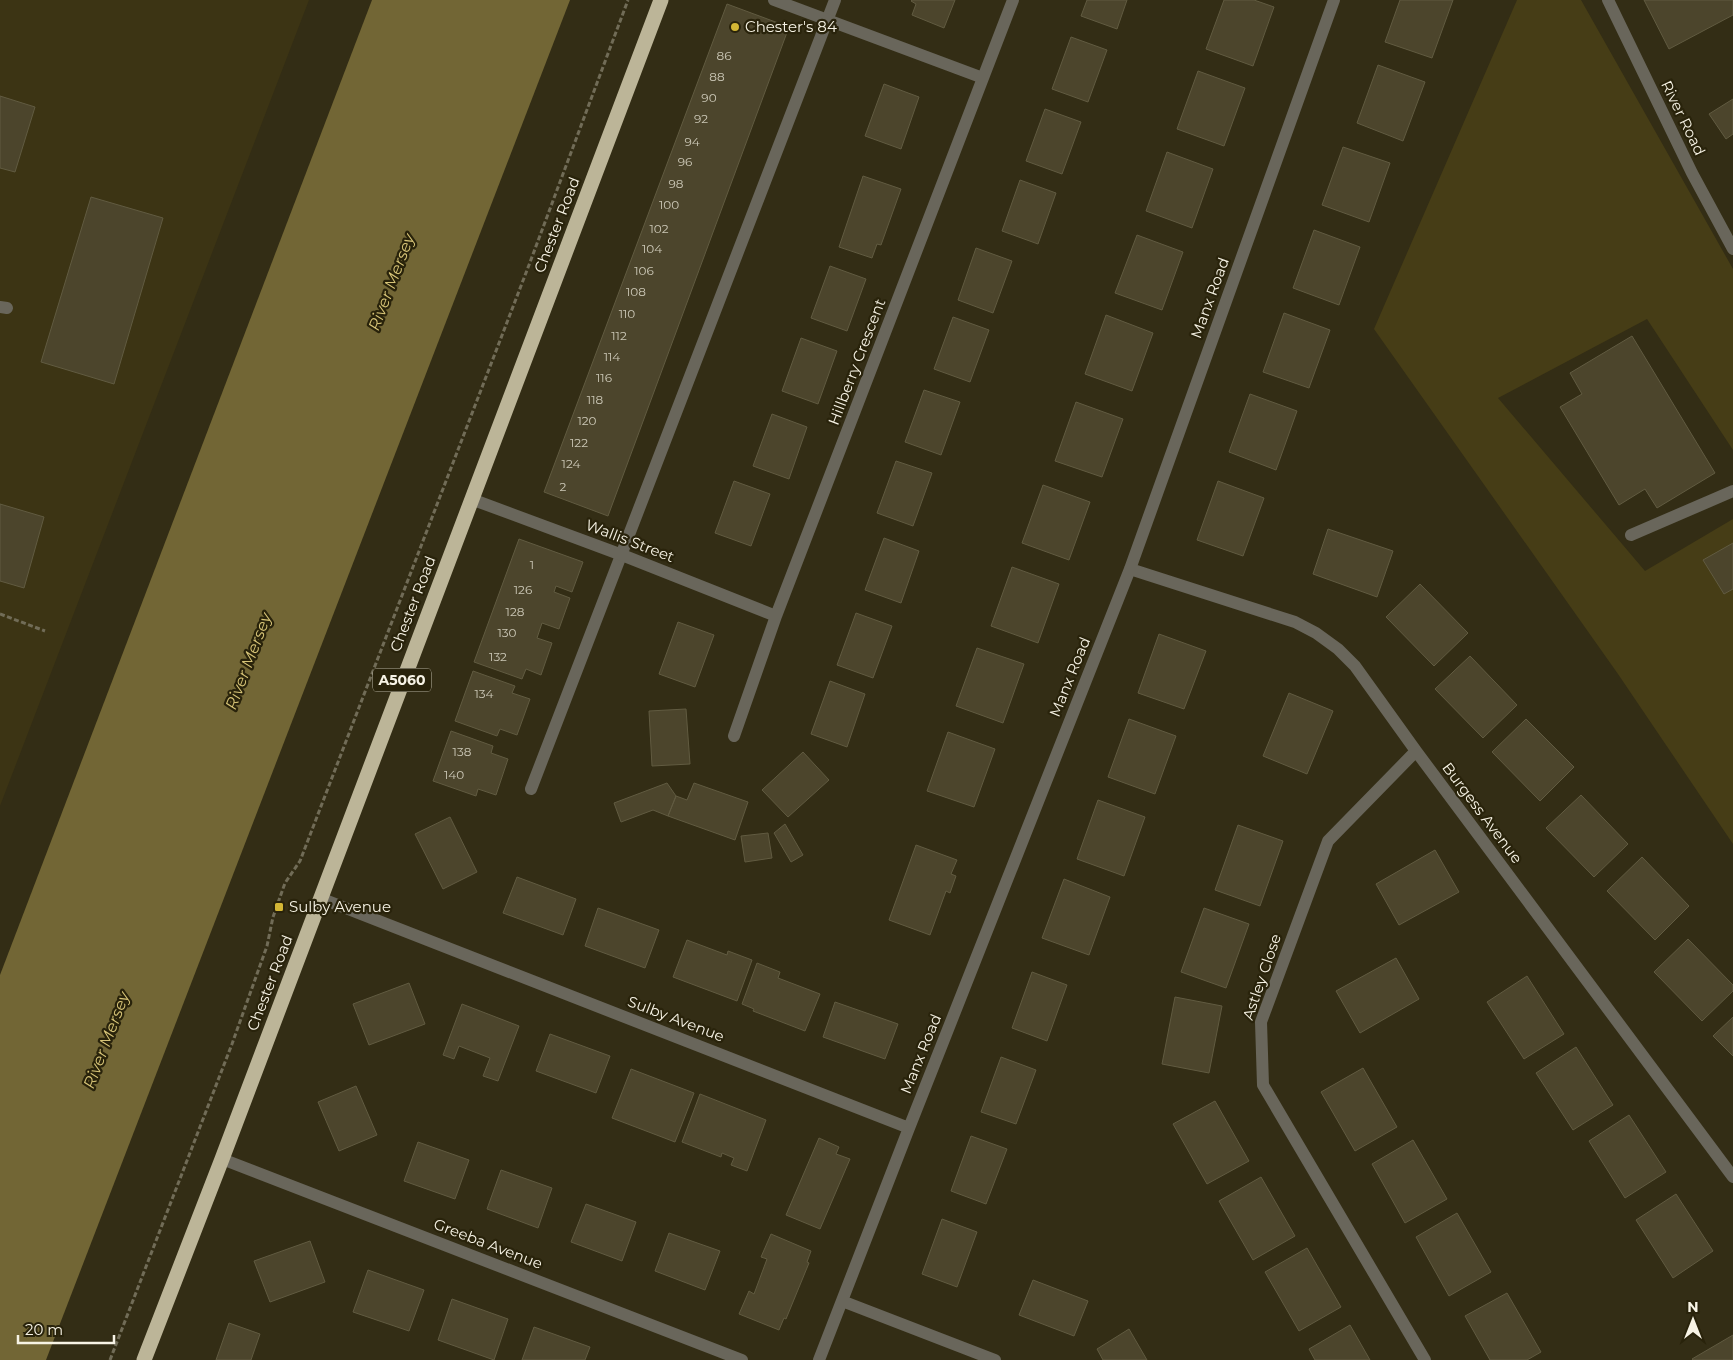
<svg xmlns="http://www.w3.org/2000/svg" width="1733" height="1360" viewBox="0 0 1733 1360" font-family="Montserrat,sans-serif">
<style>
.built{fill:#3c3414}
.green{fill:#463d16}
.water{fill:#726635}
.building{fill:#4c452c;stroke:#615b41}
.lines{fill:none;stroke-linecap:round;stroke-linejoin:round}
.path{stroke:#716c57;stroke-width:3;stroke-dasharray:5 2.5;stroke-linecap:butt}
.lane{stroke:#69665b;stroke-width:12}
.street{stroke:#69665b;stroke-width:12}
.highway{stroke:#bcb598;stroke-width:15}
.poi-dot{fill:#d3b635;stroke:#29230b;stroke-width:2}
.labels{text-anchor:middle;stroke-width:4.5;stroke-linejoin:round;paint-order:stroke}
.number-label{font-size:12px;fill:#ccc8b7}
.shield{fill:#29230b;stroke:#b9b5a4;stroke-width:1}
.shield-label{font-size:14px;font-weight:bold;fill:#f7f3e5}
.poi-label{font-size:15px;fill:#f7f3e5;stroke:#29230b;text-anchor:start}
.street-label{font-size:15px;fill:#f7f3e5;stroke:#29230b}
.water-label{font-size:16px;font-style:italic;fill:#d7c477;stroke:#29230b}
</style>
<rect width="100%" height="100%" fill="#332d15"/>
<path class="built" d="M0,0H309L0,806Z"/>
<path class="green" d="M1517,0H1581L1733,269V450L1647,319L1498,398L1645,571L1733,519V844L1618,674L1374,329Z"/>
<path class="water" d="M372,0H570L46,1360H0V975Z"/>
<path class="building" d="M912,0H955L944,28L912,15L916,4L911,1Z
M1087,0H1127L1117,29L1081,16Z
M1224,0H1254L1274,7L1253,66L1206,49Z
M1400,0H1453L1432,58L1385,42Z
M1644,0H1733V15L1669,49Z
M727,4L789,27L608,516L544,492Z
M1071,37L1107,50L1088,102L1052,89Z
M1378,65L1425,82L1403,141L1357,123Z
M1198,71L1245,88L1224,146L1177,129Z
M884,84L919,97L901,149L865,136Z
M0,96L35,107L15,172L0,168Z
M1733,99V134L1726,139L1709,114Z
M1045,109L1081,122L1062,174L1026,161Z
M1343,147L1390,163L1369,222L1322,205Z
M1167,152L1213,169L1192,228L1146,211Z
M863,176L901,189L881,245L877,244L872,258L839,247Z
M1020,180L1056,193L1038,244L1002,231Z
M91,197L163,218L114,384L41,362Z
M1314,230L1360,247L1339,305L1293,288Z
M1137,235L1183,252L1162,310L1115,293Z
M976,248L1012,261L993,313L958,300Z
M830,266L866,279L847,331L811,318Z
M1284,313L1330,330L1309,388L1263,372Z
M1106,315L1153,333L1132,391L1085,374Z
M953,317L989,330L970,382L934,369Z
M1632,336L1715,473L1657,508L1645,489L1619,505L1560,407L1582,394L1570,373Z
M801,338L837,351L818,404L782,391Z
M924,390L960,402L941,455L905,442Z
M1250,394L1297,411L1276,470L1229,452Z
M1076,402L1123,419L1102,477L1055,461Z
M772,414L807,427L789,479L753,466Z
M896,461L932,473L913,526L877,513Z
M734,481L770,494L751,546L715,533Z
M1218,481L1264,498L1243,556L1197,540Z
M1043,485L1090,502L1069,560L1022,543Z
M0,504L44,517L24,588L0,581Z
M1328,529L1393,551L1377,597L1313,574Z
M884,538L919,551L901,603L865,590Z
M519,539L583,562L572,592L556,586L554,592L570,598L559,629L542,623L537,638L552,643L541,675L526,669L522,679L474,662Z
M1733,543V589L1724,594L1703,560Z
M1012,567L1059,584L1038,643L991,626Z
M1420,584L1468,633L1434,666L1386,617Z
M856,613L892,626L873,678L837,665Z
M678,622L714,635L695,687L659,674Z
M1159,634L1206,651L1184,709L1138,693Z
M977,648L1024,664L1003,723L956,706Z
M1470,656L1517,705L1483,738L1435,689Z
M473,671L515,686L512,693L530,699L517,735L500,729L497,736L455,721Z
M830,681L865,694L847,747L811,734Z
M1289,693L1333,711L1307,774L1263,756Z
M686,709L690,764L652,766L649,711Z
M1129,719L1176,736L1155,794L1108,777Z
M1526,719L1574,767L1540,801L1492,752Z
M451,731L493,746L491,753L508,759L496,795L478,789L476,796L433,781Z
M948,732L995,749L974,807L927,791Z
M803,752L829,780L788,817L762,790Z
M667,783L676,796L668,816L653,810L621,822L614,803Z
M694,783L748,802L735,840L668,816L676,796L687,800Z
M1581,795L1628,844L1594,877L1546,828Z
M1098,800L1145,817L1124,876L1077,859Z
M450,817L477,872L443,889L415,834Z
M785,824L803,855L791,862L774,833Z
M1238,825L1283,841L1260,906L1215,890Z
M768,833L772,858L745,862L741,836Z
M916,845L957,860L951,874L956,876L950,893L946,891L930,935L889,920Z
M1435,850L1459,892L1399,925L1376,884Z
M1642,857L1689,906L1655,940L1607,891Z
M517,877L576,899L563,935L503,913Z
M1064,879L1110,897L1089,955L1042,938Z
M598,908L659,930L645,968L585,946Z
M1204,908L1249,924L1226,988L1181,972Z
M1688,939L1733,985V991L1702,1021L1654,972Z
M687,940L727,955L728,951L752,960L737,1001L673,977Z
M1396,958L1419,999L1360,1033L1336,991Z
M757,963L780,972L778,978L820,994L805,1031L753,1011L754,1009L742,1004Z
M1032,972L1067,985L1047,1041L1012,1028Z
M1527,976L1564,1034L1524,1059L1487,1002Z
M409,983L425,1024L369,1045L353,1004Z
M1175,997L1222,1006L1209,1073L1162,1064Z
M835,1002L898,1024L885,1059L823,1037Z
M462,1004L519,1026L498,1081L483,1076L490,1058L459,1046L454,1059L443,1055Z
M1733,1017V1056L1713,1036Z
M550,1034L610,1056L596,1093L536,1071Z
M1576,1047L1613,1105L1573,1130L1536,1073Z
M1001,1057L1036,1070L1016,1124L981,1112Z
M1363,1068L1397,1127L1355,1151L1321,1092Z
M631,1069L694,1093L675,1142L612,1118Z
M356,1086L377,1135L339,1151L318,1102Z
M700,1094L766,1120L747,1171L731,1165L734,1158L722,1153L721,1157L682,1142Z
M1215,1101L1249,1161L1207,1184L1173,1124Z
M1629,1115L1666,1172L1625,1198L1589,1141Z
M971,1136L1007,1149L986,1204L951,1191Z
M819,1138L839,1147L836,1154L850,1159L820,1229L786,1215Z
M1413,1140L1447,1199L1405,1223L1372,1164Z
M418,1142L469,1160L455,1199L404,1181Z
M501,1170L552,1188L538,1228L487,1209Z
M1261,1177L1295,1236L1253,1260L1219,1201Z
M1676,1194L1713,1251L1673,1278L1636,1220Z
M586,1204L636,1222L622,1261L571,1242Z
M1457,1213L1491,1272L1449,1296L1416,1237Z
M942,1219L977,1232L957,1287L922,1274Z
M669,1233L720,1251L705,1290L655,1271Z
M771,1234L811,1251L807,1262L809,1263L786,1319L784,1318L779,1330L739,1314L749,1291L754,1294L767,1259L761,1257Z
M310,1241L325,1282L270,1302L254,1261Z
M1307,1248L1341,1307L1299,1331L1265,1272Z
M368,1270L424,1290L409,1331L353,1312Z
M1033,1280L1088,1301L1074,1336L1019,1315Z
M1507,1293L1541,1352L1527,1360H1490L1465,1316Z
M452,1299L508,1319L494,1360L438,1340Z
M229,1323L260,1334L251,1360H216Z
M1350,1325L1370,1360H1315L1309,1349Z
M534,1327L590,1347L585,1360H522Z
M1129,1329L1147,1360H1103L1097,1349Z
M1733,1335V1360H1693L1692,1359Z"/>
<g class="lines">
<path class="path" d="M0,614L45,631
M110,1360L232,1044L267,946L273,917L285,883L300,861L529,265L628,0"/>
<path class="lane" d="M1608,0L1692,173L1733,249
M0,307L7,308
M1631,535L1733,491
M531,789L835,0"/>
<path class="street" d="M774,0L983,78
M471,499L622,555L776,616
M1130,569L1295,622L1316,633L1338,649L1355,666L1416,751L1733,1177
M734,736L776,616L1013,0
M1416,751L1328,841L1261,1022L1263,1085L1425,1360
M320,898L909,1128
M222,1159L742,1360
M842,1301L995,1360
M819,1360L909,1128L1130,569L1334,0"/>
<path class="highway" d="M144,1360L222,1159L661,0"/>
</g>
<g class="poi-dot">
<circle cx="735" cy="27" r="5"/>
<rect x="274" y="902" width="10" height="10" rx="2.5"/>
</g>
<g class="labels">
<g class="number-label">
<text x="724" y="60">86</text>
<text x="717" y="81">88</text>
<text x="709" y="102">90</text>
<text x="701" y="123">92</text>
<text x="692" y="146">94</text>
<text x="685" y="166">96</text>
<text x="676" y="188">98</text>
<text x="669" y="209">100</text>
<text x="659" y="233">102</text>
<text x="652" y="253">104</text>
<text x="644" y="275">106</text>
<text x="636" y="296">108</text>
<text x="627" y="318">110</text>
<text x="619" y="340">112</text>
<text x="612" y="361">114</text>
<text x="604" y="382">116</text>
<text x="595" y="404">118</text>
<text x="587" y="425">120</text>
<text x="579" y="447">122</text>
<text x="571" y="468">124</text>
<text x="563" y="491">2</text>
<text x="532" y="569">1</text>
<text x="523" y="594">126</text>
<text x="515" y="616">128</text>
<text x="507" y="637">130</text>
<text x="498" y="661">132</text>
<text x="484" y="698">134</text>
<text x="462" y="756">138</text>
<text x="454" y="779">140</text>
</g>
<rect class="shield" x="373" y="668.5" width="58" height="23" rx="4"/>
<g class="shield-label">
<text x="402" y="685">A5060</text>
</g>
<g class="poi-label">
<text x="745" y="32">Chester's 84</text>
<text x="289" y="912">Sulby Avenue</text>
</g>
<g class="street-label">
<text transform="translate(1683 118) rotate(64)" y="5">River Road</text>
<text transform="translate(557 225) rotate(-69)" y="5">Chester Road</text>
<text transform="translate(1210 298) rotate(-70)" y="5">Manx Road</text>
<text transform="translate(857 362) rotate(-69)" y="5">Hillberry Crescent</text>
<text transform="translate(630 541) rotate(21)" y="5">Wallis Street</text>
<text transform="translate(413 604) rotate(-69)" y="5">Chester Road</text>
<text transform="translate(1070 677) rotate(-68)" y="5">Manx Road</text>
<text transform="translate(1482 813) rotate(53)" y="5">Burgess Avenue</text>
<text transform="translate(1262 977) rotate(-71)" y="5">Astley Close</text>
<text transform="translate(270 983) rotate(-69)" y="5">Chester Road</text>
<text transform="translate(676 1019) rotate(21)" y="5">Sulby Avenue</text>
<text transform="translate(921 1054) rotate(-68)" y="5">Manx Road</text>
<text transform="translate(488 1244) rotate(21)" y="5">Greeba Avenue</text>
</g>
<g class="water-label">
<text transform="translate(391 282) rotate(-69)" y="6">River Mersey</text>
<text transform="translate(248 661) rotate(-69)" y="6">River Mersey</text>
<text transform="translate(106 1040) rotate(-69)" y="6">River Mersey</text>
</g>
</g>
<g transform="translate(1693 1320)" stroke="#29230b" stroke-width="4" paint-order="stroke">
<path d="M0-4L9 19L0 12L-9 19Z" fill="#f7f3e5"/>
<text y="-8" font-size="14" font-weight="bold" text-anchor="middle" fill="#f7f3e5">N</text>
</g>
<path d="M18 1335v8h96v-8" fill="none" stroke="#f7f3e5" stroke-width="2.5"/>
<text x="25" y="1335" font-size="15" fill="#f7f3e5" stroke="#29230b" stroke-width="4" paint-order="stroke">20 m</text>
</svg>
